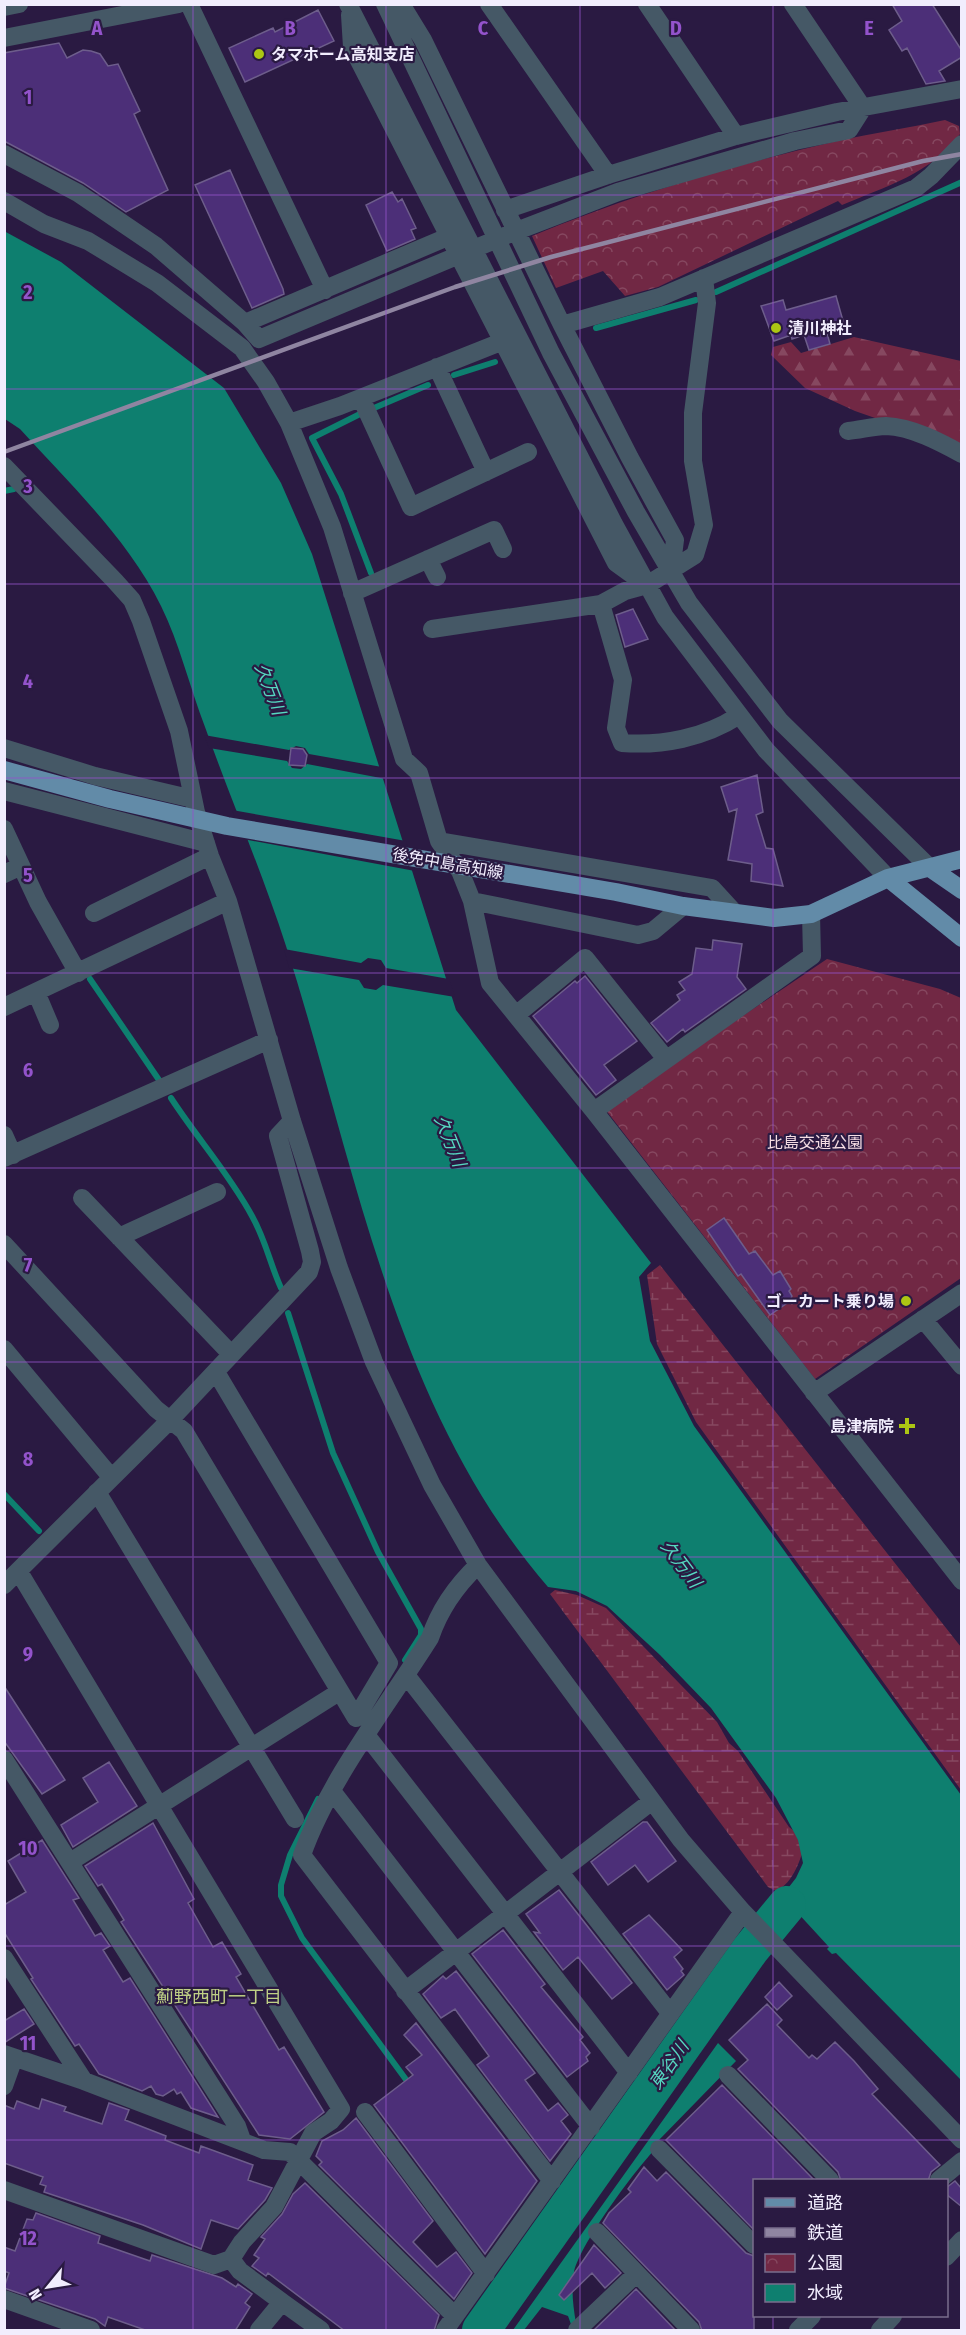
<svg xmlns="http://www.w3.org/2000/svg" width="966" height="2335" viewBox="0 0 966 2335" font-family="'Fira Sans Condensed','Noto Sans JP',sans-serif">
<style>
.forest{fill:url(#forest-firs)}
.wetland{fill:url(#wetland-marsh)}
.park{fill:url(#park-crowns)}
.water{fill:#0e7f6f}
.pier{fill:#2a1a42}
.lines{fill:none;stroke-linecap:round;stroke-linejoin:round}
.stream{stroke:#0e7f6f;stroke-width:6}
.river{stroke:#0e7f6f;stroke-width:38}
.building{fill:#4c2f78;stroke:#6d5d8b;stroke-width:1.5}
.minor{stroke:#455866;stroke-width:18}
.major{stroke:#628ba8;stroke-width:18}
.rail{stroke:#8f85a1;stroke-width:4.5}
.grid{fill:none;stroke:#9353cb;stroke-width:1.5;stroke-opacity:0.55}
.poi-dot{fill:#acc613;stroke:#2a1a42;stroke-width:2}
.labels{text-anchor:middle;stroke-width:4.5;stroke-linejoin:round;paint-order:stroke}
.poi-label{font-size:16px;font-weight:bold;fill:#f1edfd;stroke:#2a1a42;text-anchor:start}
.street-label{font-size:16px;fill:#f1edfd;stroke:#2a1a42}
.park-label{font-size:16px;fill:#f5dce3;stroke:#2a1a42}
.water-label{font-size:18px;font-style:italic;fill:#56d8c1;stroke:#2a1a42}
.neighbourhood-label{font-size:18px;fill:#bfd085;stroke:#2a1a42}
.grid-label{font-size:20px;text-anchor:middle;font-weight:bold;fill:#9353cb;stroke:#2a1a42;stroke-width:4.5;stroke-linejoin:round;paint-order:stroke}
</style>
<defs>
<pattern id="forest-firs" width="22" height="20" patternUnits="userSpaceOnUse" patternTransform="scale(1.5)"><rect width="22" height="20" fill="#712844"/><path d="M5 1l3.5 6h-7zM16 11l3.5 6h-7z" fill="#864860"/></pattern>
<pattern id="wetland-marsh" width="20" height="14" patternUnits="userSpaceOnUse" patternTransform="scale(1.5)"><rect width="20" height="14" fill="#712844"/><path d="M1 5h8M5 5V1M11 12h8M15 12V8" fill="none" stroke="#864860"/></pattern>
<pattern id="park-crowns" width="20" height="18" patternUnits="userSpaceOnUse" patternTransform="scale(1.5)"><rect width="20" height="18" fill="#712844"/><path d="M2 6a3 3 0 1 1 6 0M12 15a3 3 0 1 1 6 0" fill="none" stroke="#864860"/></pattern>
</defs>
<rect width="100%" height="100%" fill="#2a1a42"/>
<path class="forest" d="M854,337L961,361V448L855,411L805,388L771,355L773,347L791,342L801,353Z"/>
<path class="wetland" d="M660,1265L961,1647V1790L696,1422L657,1344L647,1275Z
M555,1590L577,1595L606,1608L717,1722L729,1743L738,1751L789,1827L806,1840C801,1858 794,1883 776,1891L768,1887L550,1594Z"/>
<path class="park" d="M945,120L959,126L960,134C933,173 884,187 842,205L838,201L658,287L625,296L603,271L556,288L532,236C631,195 733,165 837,141C873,133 909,128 945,120Z
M827,959L940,989L961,998V1278L815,1379L605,1109Z"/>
<path class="water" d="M4,231L61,262L224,388L281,483L312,554L456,1010L651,1263L639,1277L650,1341L694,1426L961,1795V2080L836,1953L832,1954L827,1949L829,1947L795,1910L785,1915L759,1948L749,1938L796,1878L803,1863L798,1840L776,1798L711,1708L660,1655L607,1606L576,1591L548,1587C393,1407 356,1165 286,946C262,872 231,800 205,727C190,688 179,642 161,606C128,539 70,484 20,429L5,419Z
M718,2043L736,2061L658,2141L660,2144C637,2167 581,2242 574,2272C571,2289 573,2306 576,2323L572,2327L568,2316L542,2307L524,2330H513Z"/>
<path class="pier" d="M204,735L289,750L296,746L305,748L309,754L382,767L386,779L307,764L301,769L292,768L287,761L209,748Z
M232,810L406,841L415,871L243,839Z
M284,949L361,963L368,958L381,960L386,968L449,979L455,997L383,985L376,990L364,988L359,980L289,968Z"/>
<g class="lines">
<path class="stream" d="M716,292L962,182
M596,328L696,300
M454,375L495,362
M374,408L428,385
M360,414L312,438L341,494L371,573
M4,491L14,489
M90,979L159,1080
M171,1098C197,1138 230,1175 252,1216C266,1241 270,1264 281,1288
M288,1313L333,1453L378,1552L421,1629V1635L405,1660
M4,1494L39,1531
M318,1799L290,1855L281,1885V1896L302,1938L410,2085"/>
<path class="river" d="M481,2330L750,1950L787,1905"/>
</g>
<path class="building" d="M892,4H932L962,51V57L939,71L945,81L926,84L907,48L902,51L889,30L902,21Z
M318,10L334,41L245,82L229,48L273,28L275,32Z
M59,43L67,58L83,50L91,51L100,54L108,66L118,64L140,111L134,114L168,190L126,212L83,183L4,141V53Z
M230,170L283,289L284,294L252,308L195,185Z
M392,192L398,202L402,199L416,228L411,230L415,239L387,251L366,205Z
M836,296L845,328L827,333L830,344L809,350L804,335L792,339L791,335L774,341L761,306L783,300L786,310Z
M633,609L648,639L625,647L616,615Z
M291,748L303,749L307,755L305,766L289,765Z
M757,775L763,812L756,815L766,848L773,849L783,886L751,881L752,864L728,860L737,809L729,812L721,787Z
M713,940L742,944L737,977L746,989L685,1032L683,1029L667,1042L651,1023L680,1000L677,995L685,990L679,982L692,974L696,948L712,950Z
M585,976L637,1041L604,1065L616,1080L596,1095L533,1016L575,981L577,983Z
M724,1218L749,1254L755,1251L773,1275L780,1271L791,1289L789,1291L792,1296L790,1301L770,1315L741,1274L738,1276L707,1230Z
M4,1686L65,1780L42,1794L4,1741Z
M109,1762L137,1806L73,1847L61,1825L98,1802L83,1778Z
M643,1822H647L676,1861L648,1882L635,1865L608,1885L591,1862Z
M153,1823L194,1899L188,1903L213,1947L222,1942L241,1974L236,1977L279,2050L284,2047L324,2112L290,2139L259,2135L121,1922L124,1920L102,1884L98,1886L85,1866Z
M42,1840L79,1898L73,1900L95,1936L101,1933L110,1946L103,1950L123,1982L130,1978L218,2117L191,2108L181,2092L177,2094L174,2089L163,2096L156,2094L151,2086L142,2091L99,2074L79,2044L75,2046L31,1979L33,1978L4,1932V1905L26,1892L8,1861Z
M559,1890L632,1983L612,1999L578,1957L563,1970L534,1932L540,1933L526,1914Z
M649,1915L682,1950L674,1957L683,1969L681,1971L684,1975L667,1990L623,1934Z
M503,1930L545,1984L541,1987L583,2037L580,2040L590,2053L586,2057L588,2061L567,2077L472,1954Z
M456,1971L535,2073L525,2080L548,2111L558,2103L568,2115L561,2121L571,2134L550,2161L477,2065L489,2056L455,2009L441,2018L423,1994L443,1976L446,1979Z
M779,1982L792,1996L777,2010L765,1997Z
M767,2004L782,2020L777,2025L809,2058L812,2055L817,2059L835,2042L854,2061L878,2089L872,2094L940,2165L931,2172L928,2181H841L838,2172L738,2069L748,2060L729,2040Z
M24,2009L34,2024L4,2043V2021Z
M416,2023L537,2181L485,2254L374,2105L413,2075L406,2067L422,2055L404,2035Z
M722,2085L815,2181H754V2230L666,2140Z
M42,2099L66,2107L64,2111L102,2124L109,2103L129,2110L125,2120L166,2136L165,2140L199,2153L201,2146L253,2165L248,2180L272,2188L265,2200L238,2229L211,2220L201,2249L143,2225L44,2192L46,2186L40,2184L43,2177L4,2163V2105L14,2109L17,2101L39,2109Z
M356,2118L433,2221L413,2242L437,2267L456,2252L472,2273L454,2299L319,2165L322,2162L316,2156L322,2141L343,2130Z
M644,2167L657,2181L666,2172L746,2253L754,2256V2331H702L699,2322L603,2223L609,2213L631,2192L628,2189Z
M955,2181L962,2189V2207L946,2194V2188Z
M305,2183L439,2315L434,2331H345L268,2273L266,2276L252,2266L259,2258L254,2255L265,2239L261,2237L282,2214L293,2194Z
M36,2213L100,2236L98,2243L150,2261L152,2255L222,2278L236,2287L238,2284L252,2294L245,2303L250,2307L235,2331H148L108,2317L105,2326L95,2319L4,2288L9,2273L4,2271V2247L15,2251L27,2219L33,2220Z
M594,2245L621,2273L605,2288L592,2273L564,2300L559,2295Z
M636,2289L676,2331H593Z"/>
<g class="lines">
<path class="minor" d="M189,4L325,290
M348,4L614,524L665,617L766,750L888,878
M385,4L551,353L636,512L689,603L780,721L930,868
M401,4L423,40L562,325L630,458L675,540L671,572
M489,4L608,175
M647,4L736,136
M4,7L19,4
M350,15L352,47L616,563L645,584
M4,38L179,4
M4,154L78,193L156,246L245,323L450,236
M4,201L44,224L88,241L157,283L242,348L266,382L289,423L332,527L404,759L419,773L439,841L460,871L472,901L490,983L594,1111L962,1581
M505,210L608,175L736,136L837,112L962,89
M245,323L259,339L514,232L618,192L795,141L849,130L863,108L793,4
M562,325L660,297L916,188L931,176L962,144
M437,367L486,472
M361,398L411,507L528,452
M289,423L340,406L501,342
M848,431C860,430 874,426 886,426C912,427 940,442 962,454
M4,466L115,581L132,600L141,621L179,731L196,812L210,856L228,901L292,1121L339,1268L374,1362L432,1485L478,1565L681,1840L743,1912L962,2140
M428,559L437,577
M352,593L494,530L503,549
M601,604L623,680L616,728L622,743C662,746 704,738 738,716
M432,629L601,604L625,591L647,585L695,555L704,525L693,461V413L707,303L704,278
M4,748L95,776L193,799
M4,791L206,843
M4,829L38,902L78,973
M439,841L712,888L734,912
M4,874L21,866
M472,901L638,935L653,931L683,906
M94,913L210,856
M36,992L50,1025
M4,1007L228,901
M516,1015L585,958L666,1059
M594,1111L812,956L811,914
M4,1135L13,1155
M4,1158L269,1040
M82,1198L231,1354
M119,1237L217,1192
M4,1244L156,1409L184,1431L356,1718L389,1663L216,1372
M923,1319L962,1366
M4,1349L111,1477
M814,1393L962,1293
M97,1492L295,1819
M478,1565C457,1585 439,1611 430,1638C387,1706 328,1781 302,1855L552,2181
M4,1585L170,1420L309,1272L312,1262L310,1251L278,1136L292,1121
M406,1675L670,2013
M367,1736L629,2073
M4,1759L237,2126L242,2140
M332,1791L591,2127
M70,1862L339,1692
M4,1958L84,2081
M405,1991L652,1801
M4,2054L84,2081L264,2150L290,2152L455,2316
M728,2075L830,2180
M4,2086L14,2058
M365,2112L486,2274
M659,2149L754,2245
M939,2180L962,2161
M4,2190L214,2265L231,2259L242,2242L274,2207L313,2133L331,2121L341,2109L19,1572
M597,2232L691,2330
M946,2257L962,2240
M231,2259L240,2271L282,2302
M4,2299L91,2330
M259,2330L282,2302L321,2330
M445,2330L743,1912
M577,2330L636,2274
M798,2330L812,2316
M880,2330L893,2316"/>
<path class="major" d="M4,770L110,799L227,826L616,892L683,906L774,918L811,914L888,878L962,859
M930,868L962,890
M888,878L962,938"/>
<path class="rail" d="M4,452L455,287L551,257L923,161L962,154"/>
</g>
<path class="grid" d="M193,4V2330M386,4V2330M580,4V2330M773,4V2180M4,195H962M4,389H962M4,584H962M4,778H962M4,973H962M4,1168H962M4,1362H962M4,1557H962M4,1751H962M4,1946H962M4,2140H962M773,2316V2330"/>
<g class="poi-dot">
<circle cx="259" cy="54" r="6"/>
<circle cx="776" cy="328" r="6"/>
<circle cx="906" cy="1301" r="6"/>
<path d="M904 1417h6v6h6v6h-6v6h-6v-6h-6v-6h6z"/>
</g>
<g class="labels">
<g class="poi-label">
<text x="271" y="60">タマホーム高知支店</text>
<text x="788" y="334">清川神社</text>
<text x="894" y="1307" text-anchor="end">ゴーカート乗り場</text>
<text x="894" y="1432" text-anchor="end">島津病院</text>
</g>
<g class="street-label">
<text transform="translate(448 863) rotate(10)" y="6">後免中島高知線</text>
</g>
<g class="park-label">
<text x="815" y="1148">比島交通公園</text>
</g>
<g class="water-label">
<text transform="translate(270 689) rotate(69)" y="6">久万川</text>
<text transform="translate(450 1141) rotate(68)" y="6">久万川</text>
<text transform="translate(681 1564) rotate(53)" y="6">久万川</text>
<text transform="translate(669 2065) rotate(-55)" y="6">東谷川</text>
</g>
<g class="neighbourhood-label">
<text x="219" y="2003">薊野西町一丁目</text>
</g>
</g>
<g class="grid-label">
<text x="97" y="35">A</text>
<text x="290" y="35">B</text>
<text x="483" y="35">C</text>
<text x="676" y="35">D</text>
<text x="869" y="35">E</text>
<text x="28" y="104">1</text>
<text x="28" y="299">2</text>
<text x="28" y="493">3</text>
<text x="28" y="688">4</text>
<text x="28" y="882">5</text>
<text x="28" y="1077">6</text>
<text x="28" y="1272">7</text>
<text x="28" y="1466">8</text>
<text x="28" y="1661">9</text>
<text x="28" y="1855">10</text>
<text x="28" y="2050">11</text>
<text x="28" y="2245">12</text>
</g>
<rect width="966" height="2335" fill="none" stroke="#f1edfd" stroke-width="12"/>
<rect x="753" y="2179" width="195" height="138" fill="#2a1a42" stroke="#7a6e8d" stroke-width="1.5"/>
<rect x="765" y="2198" width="30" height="9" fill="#628ba8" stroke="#7a6e8d" stroke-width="1.5"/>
<text x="807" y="2209" font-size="18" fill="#f1edfd">道路</text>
<rect x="765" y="2228" width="30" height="9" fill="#8f85a1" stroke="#7a6e8d" stroke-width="1.5"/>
<text x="807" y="2239" font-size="18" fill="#f1edfd">鉄道</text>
<rect x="765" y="2254" width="30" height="18" fill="url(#park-crowns)" stroke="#7a6e8d" stroke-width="1.5"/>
<text x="807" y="2269" font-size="18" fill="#f1edfd">公園</text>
<rect x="765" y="2284" width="30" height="18" fill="#0e7f6f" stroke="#7a6e8d" stroke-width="1.5"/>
<text x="807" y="2299" font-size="18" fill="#f1edfd">水域</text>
<g transform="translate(48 2287) rotate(240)" stroke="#2a1a42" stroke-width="4.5" paint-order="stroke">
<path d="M0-4.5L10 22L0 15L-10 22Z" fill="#f1edfd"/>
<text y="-9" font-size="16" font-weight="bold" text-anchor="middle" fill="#f1edfd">N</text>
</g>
</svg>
